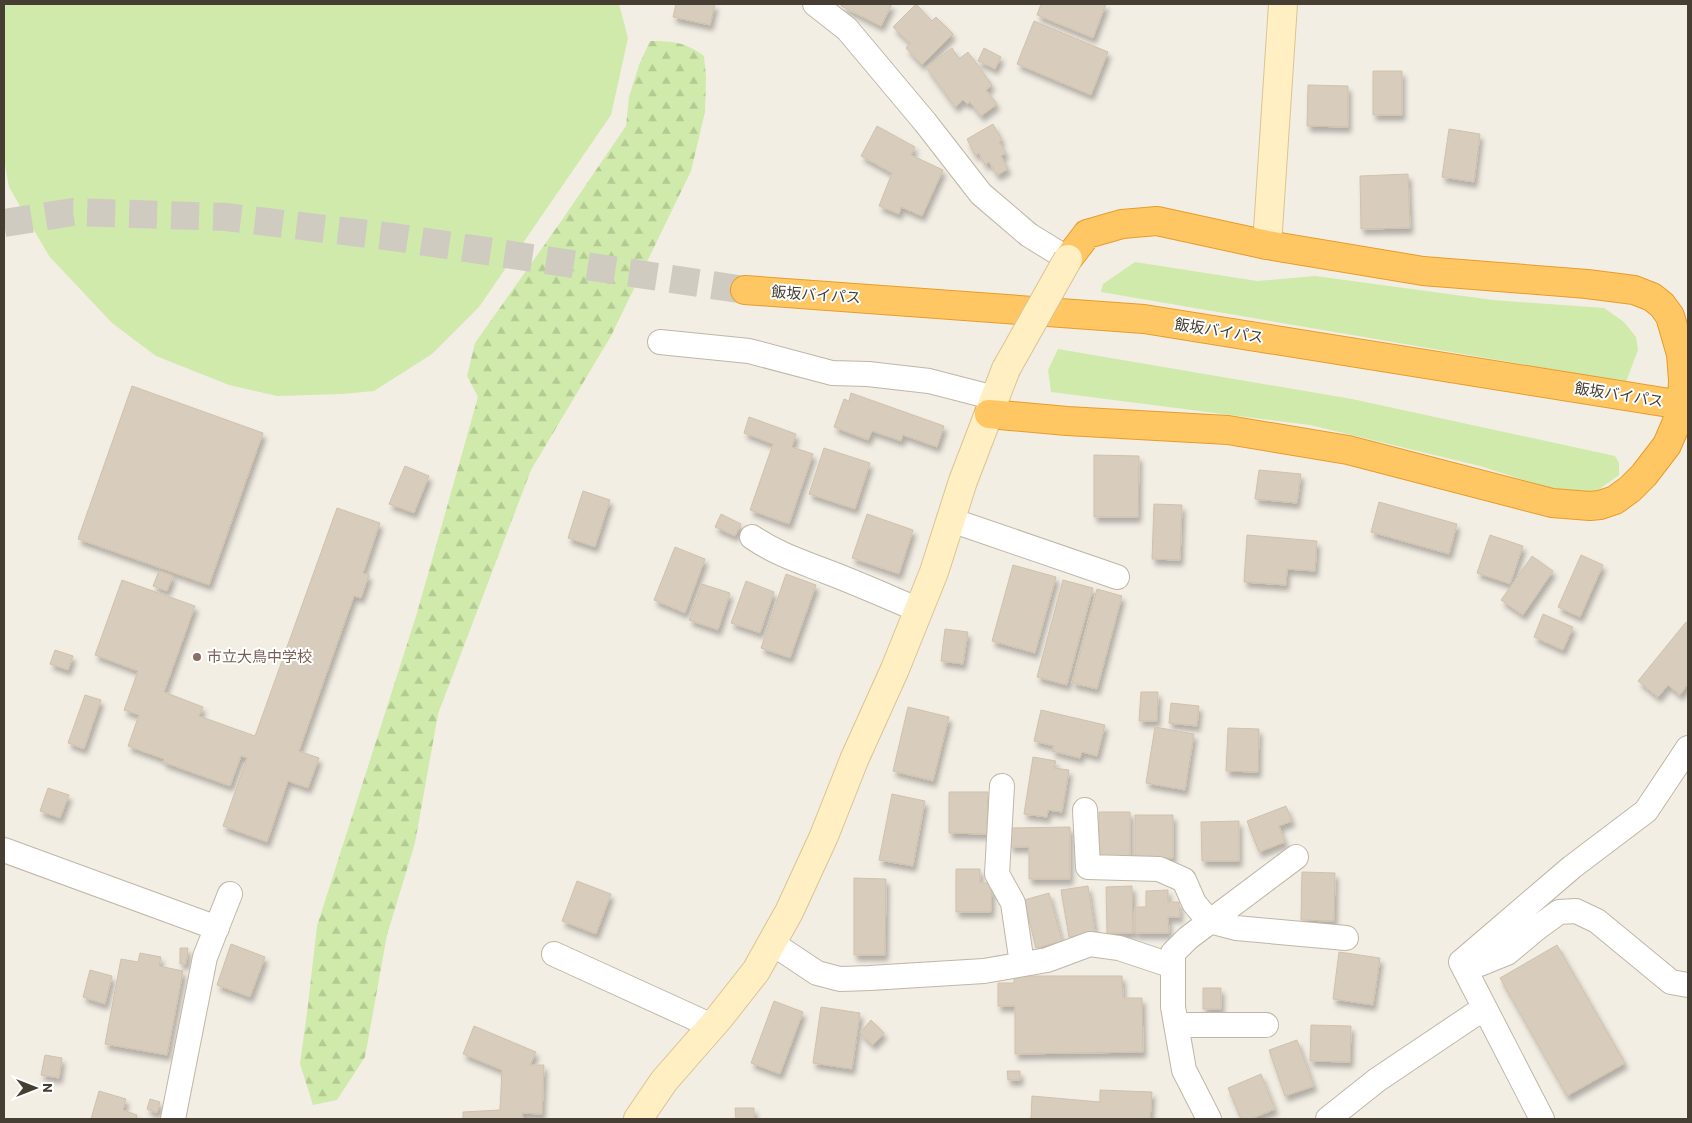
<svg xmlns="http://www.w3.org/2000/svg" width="1692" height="1123" viewBox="0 0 1692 1123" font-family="Barlow,'Noto Sans JP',sans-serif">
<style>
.grass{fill:#cfeaaa}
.forest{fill:url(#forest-firs)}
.building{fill:#d8ccbc;stroke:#d1c1ab;filter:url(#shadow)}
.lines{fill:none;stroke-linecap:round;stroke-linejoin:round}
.highway-tunnel{stroke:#d0cbc1;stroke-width:28;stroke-dasharray:28 14;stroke-linecap:butt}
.street-casing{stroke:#bfb6a6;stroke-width:26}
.secondary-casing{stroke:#dac492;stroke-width:30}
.highway-casing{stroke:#e79c2a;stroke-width:30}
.street{stroke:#fff;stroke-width:24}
.secondary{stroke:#ffefc2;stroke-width:28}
.highway{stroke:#ffc763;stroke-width:28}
.secondary-bridge-casing{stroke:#dac492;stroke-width:30;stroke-linecap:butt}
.secondary-bridge{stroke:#ffefc2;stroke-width:28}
.education-dot{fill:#8d6e63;stroke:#fff;stroke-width:2}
.labels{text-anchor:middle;stroke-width:4;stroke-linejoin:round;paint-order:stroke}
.street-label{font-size:15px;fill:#463e33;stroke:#fff}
.education-label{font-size:15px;fill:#785e54;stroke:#fff;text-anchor:start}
</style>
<defs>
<pattern id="forest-firs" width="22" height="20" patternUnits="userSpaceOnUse" patternTransform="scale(1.25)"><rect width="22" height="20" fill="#cfeaaa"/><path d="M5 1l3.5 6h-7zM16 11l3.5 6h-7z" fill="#b3ca93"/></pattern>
<filter id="shadow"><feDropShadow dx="3" dy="5.5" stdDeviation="2.5" flood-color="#0004"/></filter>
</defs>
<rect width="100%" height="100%" fill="#f3eee4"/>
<path class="grass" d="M4,4H619L628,38L611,115L479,307L432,354L374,391L342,394L277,396L229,385L156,356L112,323L49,256L9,187L4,159Z
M1135,262L1257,281L1315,276L1493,300L1604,308L1624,322L1636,337L1638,350L1626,382L1101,292L1103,284Z
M1058,349L1352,399L1615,456L1619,463V475L1594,493L1561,492L1480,466L1310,425L1051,392L1048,370Z"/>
<path class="forest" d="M650,41C672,41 685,42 704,56L706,77L705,112L691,171L611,336L531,470L438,714L415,843L387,935L365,1057L337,1100L313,1105L300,1064L308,1005L317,926L417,613L478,397L467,376L475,343L562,220L626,126L629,97L639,65Z"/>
<path class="building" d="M676,4H715L710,25L673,17Z
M842,4H892L881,26L841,6Z
M916,4L932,21L936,17L953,34L922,65L906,48L910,43L893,27Z
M1041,4H1106L1093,38L1037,15Z
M1034,21L1108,52L1091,95L1017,64Z
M952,48L959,59L968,52L992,85L986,90L997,104L981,116L970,102L967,104L963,100L955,107L926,67Z
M984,48L1001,57L995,69L978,61Z
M1373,71H1402V115H1373Z
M1308,85L1348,86V127L1307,126Z
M993,124L1002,140L999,142L1006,153L1001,156L1008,169L997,175L989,162L985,165L979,153L975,155L967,139Z
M877,126L915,147L911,155L943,170L922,216L901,207L899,214L879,206L892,173L861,156Z
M1449,129L1480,134L1474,182L1442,177Z
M1408,174L1410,228L1361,229L1360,176Z
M132,386L263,433L209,585L78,539Z
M851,393L944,426L937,447L903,435L901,441L872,431L868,440L834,427L844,399L849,401Z
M749,417L796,434L792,447L813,454L789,524L750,510L773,444L744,433Z
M824,448L870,463L855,509L809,494Z
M1094,455L1139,456L1138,517H1094Z
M405,466L429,476L414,513L389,504Z
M1259,470L1301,474L1297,503L1255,499Z
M583,491L610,500L595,547L568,538Z
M1379,502L1457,524L1449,554L1371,532Z
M1154,504L1182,505L1180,560L1152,559Z
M337,508L380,523L363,573L369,575L361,598L354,596L299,751L319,758L308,788L288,781L267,842L223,826L247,758L241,756L230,786L163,762L164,759L128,746L139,715L124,710L138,671L95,655L122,580L195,606L164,692L203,707L199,716L255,736Z
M721,514L741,524L735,536L715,527Z
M867,514L913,530L899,574L852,558Z
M1247,535L1317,541L1315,571L1287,569L1286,585L1244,582Z
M1490,535L1523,546L1510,584L1477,573Z
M675,547L705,559L685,613L654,600Z
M1581,555L1603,565L1580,617L1558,607Z
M1532,556L1553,571L1523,615L1501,600Z
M1013,565L1056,577L1035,653L992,641Z
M159,571L173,576L167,591L153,586Z
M786,574L816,585L790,658L761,648Z
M1063,580L1093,588L1067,685L1037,677Z
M746,581L774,592L760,633L731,623Z
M702,584L730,593L718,630L689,620Z
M1097,589L1122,596L1097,689L1072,683Z
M1543,614L1573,627L1563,650L1534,637Z
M1686,622L1688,623V684L1680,695L1668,685L1658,697L1638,681Z
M945,629L968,632L963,664L941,661Z
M55,650L73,656L68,670L50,664Z
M1141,692H1158L1157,721H1139Z
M85,695L101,700L84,749L68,743Z
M1171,703L1199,706L1197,726L1169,723Z
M908,707L949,717L933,781L893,771Z
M1041,710L1105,725L1097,756L1082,752L1080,758L1052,751L1054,746L1034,741Z
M1155,727L1194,734L1185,790L1146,783Z
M1228,728L1259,729L1258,772L1226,771Z
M1033,757L1056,761L1054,768L1069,770L1062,812L1048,810L1047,817L1024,814Z
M48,788L69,795L60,818L40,811Z
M949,792H988L987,834L949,833Z
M892,794L925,801L913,866L879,860Z
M1286,806L1292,821L1279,826L1285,842L1259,852L1247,821Z
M1099,812H1130V860H1099Z
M1135,815H1173V858H1135Z
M1239,821V861H1202L1201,822Z
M1070,827V879H1029V847H1010V828Z
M956,869H980V883H992L991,912H956Z
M1302,872L1335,873L1334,921L1301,920Z
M854,878L886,879L885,955H854Z
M577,881L611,894L596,934L562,921Z
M1088,886L1095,932L1069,937L1061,890Z
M1132,886L1133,933H1107L1106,887Z
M1168,890V902H1179L1180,917H1168L1169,933H1135V907H1146V891Z
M1049,893L1062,941L1036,948L1024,900Z
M231,944L265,957L250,997L217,985Z
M1557,945L1625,1063L1567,1096L1500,978Z
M180,948H188L186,964H180Z
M1339,952L1380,958L1373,1005L1333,999Z
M140,953L161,957L159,966L183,971L167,1055L105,1044L121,959L138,962Z
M90,970L112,976L105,1004L83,997Z
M1014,976H1122L1123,998H1142L1143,1052L1015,1054V1006H998V983H1014Z
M1203,988H1221V1009H1203Z
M774,1001L803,1012L780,1074L751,1063Z
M821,1007L860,1013L852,1069L813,1063Z
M871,1020L884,1033L873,1045L860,1033Z
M1311,1025L1351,1026L1350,1062L1310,1061Z
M474,1026L536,1052L530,1065H544L542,1114L522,1113L523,1119H463V1112L500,1110L502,1070L463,1054Z
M1297,1040L1314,1086L1285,1096L1269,1050Z
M45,1055L62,1058L59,1078L41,1075Z
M1007,1071H1020V1080H1008Z
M1261,1074L1275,1109L1251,1119H1241L1228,1088Z
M1100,1090L1152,1092L1150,1119H1031L1032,1096L1100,1102Z
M99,1091L126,1099L123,1110L137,1115L136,1119H91Z
M150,1099L160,1102L157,1113L147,1109Z
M735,1108H754V1119H736Z"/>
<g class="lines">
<path class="highway-tunnel" d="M4,223L73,212L226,217L393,237L745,290"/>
<g class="street-casing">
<path id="street" d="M815,4L847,29L925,122L981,194L1029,235L1068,259
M660,342L749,351L832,373L868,374L929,381L995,398
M951,520L1117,577
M752,537C775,553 799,561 825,571C857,583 888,597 919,610
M1002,786L997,874L1013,903L1022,964
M1085,810L1088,867L1159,869L1184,880L1194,903L1209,921L1236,928L1346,938
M4,850L217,928
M772,943L817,973L840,979L870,978L984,971L1047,960L1090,944L1119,948L1173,966
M554,954L712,1026
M1461,962L1572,867L1646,811L1688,748
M1176,1025H1266
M173,1119L205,957L230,894
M1209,1119L1184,1070L1173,1007V953L1188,938L1296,857
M1328,1119L1377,1080L1484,1008
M1542,1119L1461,962L1480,964L1507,953L1537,928L1559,912L1576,911L1597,921L1671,982L1688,985"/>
</g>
<g class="secondary-casing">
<path id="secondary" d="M1267,245L1283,4
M638,1119L664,1081L719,1018L756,971L789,912L824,836L854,760L895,669L934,572L963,481L1006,369"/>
</g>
<g class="highway-casing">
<path id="highway" d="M745,290L1144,319L1688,406
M989,414L1067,421L1228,430L1348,450L1552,503L1590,506L1600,505L1615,500L1630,489L1644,475L1667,445L1676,424L1682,405L1683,380L1681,354L1670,316L1662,305L1652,297L1634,290L1587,284L1423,271L1267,245L1157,221L1122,224L1087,234L1068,259"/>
</g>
<use href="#street" class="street"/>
<use href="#secondary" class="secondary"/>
<use href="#highway" class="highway"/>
<g class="secondary-bridge-casing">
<path id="secondary-bridge" d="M1006,369L1068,259"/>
</g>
<use href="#secondary-bridge" class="secondary-bridge"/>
</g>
<circle class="education-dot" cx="197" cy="657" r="5"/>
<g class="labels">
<g class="street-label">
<text transform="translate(816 295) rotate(4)" y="5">飯坂バイパス</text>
<text transform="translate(1219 331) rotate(9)" y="5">飯坂バイパス</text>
<text transform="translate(1619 395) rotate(9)" y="5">飯坂バイパス</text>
</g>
<g class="education-label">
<text x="207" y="662">市立大鳥中学校</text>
</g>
</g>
<rect width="1692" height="1123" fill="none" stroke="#463e33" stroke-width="10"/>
<g transform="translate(35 1088) rotate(90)" stroke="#ffffff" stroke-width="4" paint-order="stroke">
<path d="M0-4L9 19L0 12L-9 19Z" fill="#463e33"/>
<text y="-8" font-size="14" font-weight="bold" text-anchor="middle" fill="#463e33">N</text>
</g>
</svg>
